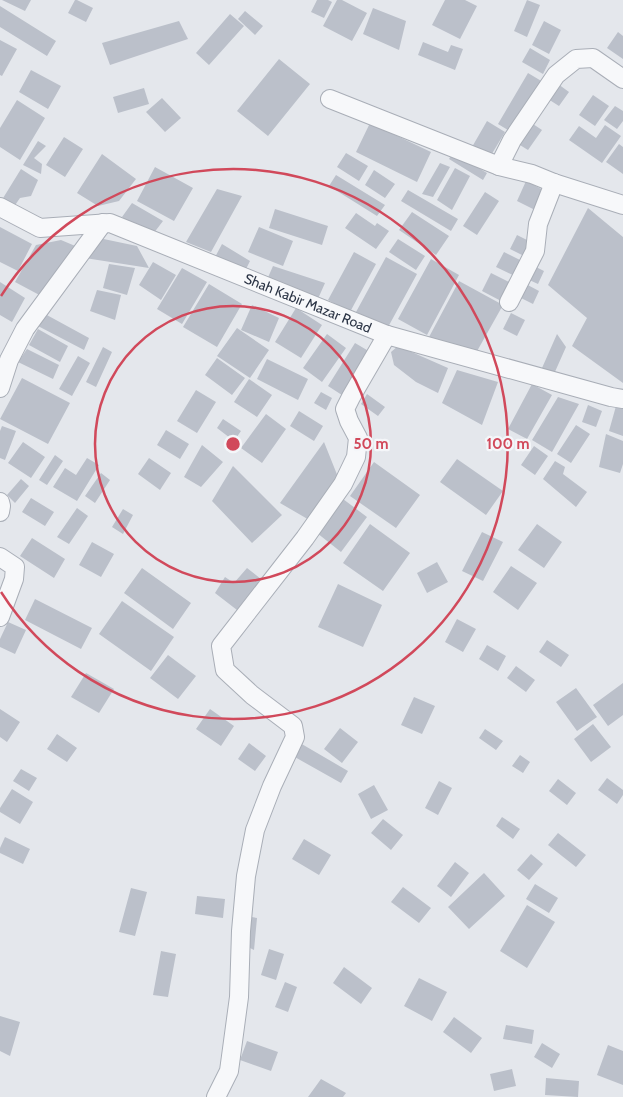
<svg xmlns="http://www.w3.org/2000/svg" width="623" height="1097" viewBox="0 0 623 1097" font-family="Cabin,sans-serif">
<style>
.building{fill:#bbc0ca}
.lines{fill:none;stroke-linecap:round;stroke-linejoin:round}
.minor-casing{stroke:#a9aeb7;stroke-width:20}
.minor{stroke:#f7f8fa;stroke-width:18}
.ring{fill:none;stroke:#d1495b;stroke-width:2.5}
.labels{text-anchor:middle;stroke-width:4.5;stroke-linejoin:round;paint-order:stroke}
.street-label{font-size:14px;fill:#2b3445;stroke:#f4f6f9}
.centre{fill:#d1495b;stroke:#f4f6f9;stroke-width:2.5}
.ring-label{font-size:15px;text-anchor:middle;font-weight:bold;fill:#d1495b;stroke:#f4f6f9;stroke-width:4.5;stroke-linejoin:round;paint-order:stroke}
</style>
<rect width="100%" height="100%" fill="#e4e7ec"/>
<path class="building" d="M2,0H31L25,11Z
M75,0H77L93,8L86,22L68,13Z
M317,0H328L332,2L324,18L311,12Z
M337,0H342L367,13L352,41L323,26Z
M445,0H465L477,6L460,39L432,25Z
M527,0L540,5L527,37L514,31Z
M0,6L56,41L47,56L0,27Z
M373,8L406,21L399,50L363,34Z
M245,11L263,26L255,35L238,19Z
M230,14L244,26L209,65L196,53Z
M179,21L188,39L110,65L102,43Z
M544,21L561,30L549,54L532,45Z
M618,32L623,36V59L607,48Z
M0,40L17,49L2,76L0,75Z
M423,42L448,52L451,45L463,49L455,70L418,55Z
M530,48L550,60L543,74L522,62Z
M279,59L310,84L268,136L237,111Z
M31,70L61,86L48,109L19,92Z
M528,73L543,82L513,133L498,124Z
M558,84L569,92L559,106L548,99Z
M144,88L149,104L118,113L113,97Z
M593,95L609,106L595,126L579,115Z
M162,98L181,118L165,132L146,112Z
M17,100L45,118L20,160L0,147V128Z
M615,106L623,111V121L617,129L604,120Z
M487,121L505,132L490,157L472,147Z
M530,122L542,130L528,150L515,142Z
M370,123L431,152L417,182L356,152Z
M605,125L621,136L602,163L569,140L579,126L596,138Z
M64,137L83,149L65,177L46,165Z
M38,141L46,146L34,158L42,164L41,174L23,165Z
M619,144L623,147V174L606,162Z
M346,153L368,166L359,181L337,167Z
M453,153L487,173L483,180L449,159Z
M102,154L136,179L119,201L98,206L77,193Z
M440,163L450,167L433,197L422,194Z
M155,167L193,188L174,221L137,201Z
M455,168L470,176L452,210L437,200Z
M21,169L38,180L31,196L20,198L11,211L0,203Z
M374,170L395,184L385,198L365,185Z
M336,175L385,205L377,216L329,186Z
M526,181L545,191L535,210L517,201Z
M217,189L242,196L211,252L186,242Z
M408,190L458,219L451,231L401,201Z
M485,192L499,201L477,235L463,226Z
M132,203L163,221L150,238L122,217Z
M588,208L623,237V383L572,346L587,318L548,285Z
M275,209L328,226L322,245L269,228Z
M412,212L449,236L436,255L399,230Z
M356,213L375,226L377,223L389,231L376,249L345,228Z
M0,227L32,244L18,271L0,262Z
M259,227L293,241L283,266L248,252Z
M517,235L531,242L524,256L510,249Z
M94,237L137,246L149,268L85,258Z
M398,239L425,256L416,270L389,252Z
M61,240L80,248L45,298L15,282L36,245Z
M222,244L250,261L243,275L213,261Z
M354,252L376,264L350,312L328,300Z
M504,252L524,262L517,277L496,267Z
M386,257L417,274L387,329L356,312Z
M431,259L459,275L427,335L398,319Z
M153,262L176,275L161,300L139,285Z
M109,264L135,268L127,295L103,288Z
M532,265L544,271L538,284L525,278Z
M273,266L325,283L317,301L266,282Z
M182,268L207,282L182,324L157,309Z
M491,273L513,284L503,302L482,291Z
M459,281L503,305L476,353L429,337Z
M0,282L25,298L12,322L0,315Z
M524,283L539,291L533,304L517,296Z
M209,284L242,304L217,347L183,327Z
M97,290L121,295L115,320L90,311Z
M252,305L279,318L269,342L241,330Z
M296,308L322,325L301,358L275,342Z
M511,313L525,320L517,336L503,329Z
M45,314L89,338L84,350L38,326Z
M237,328L269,350L250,378L217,356Z
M38,329L68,346L60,362L29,345Z
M327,334L346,348L322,382L303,368Z
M557,334L566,347L554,374L542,368Z
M355,343L372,353L345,397L328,386Z
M398,346L448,368L438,393L416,382L394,365L391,352Z
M103,347L112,352L96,387L86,382Z
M27,349L59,365L53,379L18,362Z
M78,356L90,363L72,396L59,389Z
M217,358L245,378L232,395L205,375Z
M267,359L308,379L298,400L257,379Z
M457,370L498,382L482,425L442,403Z
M22,378L70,403L48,444L0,419Z
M249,379L272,395L257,417L234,402Z
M532,384L552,395L527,439L508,429Z
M196,390L216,402L197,433L177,421Z
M321,392L332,398L326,410L314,403Z
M367,394L385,407L378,416L361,404Z
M558,397L579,404L552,452L532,440Z
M588,405L602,411L596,427L582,422Z
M616,406L623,407V436L609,431Z
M299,411L323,426L314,441L290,426Z
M266,414L286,429L262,463L241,448Z
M223,419L241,431L234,441L217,428Z
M576,425L590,434L571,463L557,454Z
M2,426L16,431L5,460L0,458V431Z
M166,430L189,444L180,459L157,445Z
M606,434L623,441V464L620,473L599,467Z
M23,442L45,457L31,478L8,463Z
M324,442L340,482L311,521L280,503Z
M202,445L223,462L201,487L184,477Z
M534,446L548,456L535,475L521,465Z
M55,455L63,461L47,485L39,480Z
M87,458L99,465L77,501L53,487L65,468L76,475Z
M149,458L171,473L160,490L138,474Z
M457,459L503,491L486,515L440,482Z
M555,461L565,467L563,474L587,492L576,507L543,479Z
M374,462L420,495L396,528L350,496Z
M233,466L282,515L252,543L212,501Z
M101,473L110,480L95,503L85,496Z
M21,479L29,486L15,503L7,495Z
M31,498L54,512L45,526L22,512Z
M343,499L367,517L341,552L317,533Z
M77,508L88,516L69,544L57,537Z
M123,509L133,515L123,534L112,527Z
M370,524L410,553L383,591L343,563Z
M537,524L562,542L544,568L518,550Z
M482,532L503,542L483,581L462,571Z
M32,538L65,559L54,578L20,556Z
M92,542L114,554L101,577L79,565Z
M437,562L448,582L427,593L417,573Z
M511,566L537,583L518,610L493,592Z
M142,568L191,603L173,629L124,593Z
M247,568L261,579L237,610L215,593L225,577L234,583Z
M338,584L382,605L363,647L318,627Z
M35,599L92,628L81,649L25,620Z
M122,601L174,637L151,671L99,634Z
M457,619L476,629L463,652L445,642Z
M8,622L26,630L15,654L0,647V639Z
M547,640L569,655L561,667L539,652Z
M487,645L506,656L498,671L479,659Z
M168,655L196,676L178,699L150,678Z
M516,666L535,680L526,692L507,678Z
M86,673L114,689L99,713L71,697Z
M623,683V715L608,726L593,705Z
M576,688L597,717L577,731L556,702Z
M414,697L435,706L422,734L401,725Z
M0,709L20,722L7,742L0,737Z
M210,709L234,726L221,746L196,729Z
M593,724L611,747L591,762L574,739Z
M340,728L358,742L342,763L324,749Z
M485,729L503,741L496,750L479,738Z
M57,734L77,748L67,762L47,749Z
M249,743L266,756L255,771L238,759Z
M300,743L348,771L341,783L293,756Z
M520,755L530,762L523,773L512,766Z
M21,769L37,778L29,791L13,781Z
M607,778L623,790V795L617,804L598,790Z
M558,779L576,793L567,805L549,791Z
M439,781L452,788L438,815L425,808Z
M374,785L388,810L371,819L358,794Z
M12,789L33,802L20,824L0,812V808Z
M502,817L520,829L513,839L496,826Z
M383,819L403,835L391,850L371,833Z
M558,833L586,855L576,867L548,845Z
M5,837L30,849L23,864L0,853V848Z
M304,839L331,855L319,875L292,859Z
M531,854L543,864L529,880L517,870Z
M455,862L469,873L451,897L437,886Z
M484,873L505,896L469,929L448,907Z
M535,884L558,898L549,913L526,899Z
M403,887L431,908L419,923L391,902Z
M131,888L147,892L135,936L119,932Z
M197,896L225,899L223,918L195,914Z
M527,905L555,922L527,968L500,951Z
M246,916L257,918L254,950L242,944Z
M269,949L284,954L276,980L261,975Z
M161,951L176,954L168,997L153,995Z
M344,967L372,988L361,1004L333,983Z
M419,978L447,992L432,1021L404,1006Z
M285,982L297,987L288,1012L275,1007Z
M0,1016L20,1022L10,1056L0,1051Z
M454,1017L482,1038L471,1053L443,1032Z
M506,1025L534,1030L532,1044L503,1039Z
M247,1041L278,1052L271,1071L240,1060Z
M542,1043L560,1054L552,1068L534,1057Z
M608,1045L623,1051V1085L597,1075Z
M512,1069L516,1086L494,1091L490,1074Z
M546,1078L579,1081L578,1097L545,1095Z
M321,1079L346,1093L343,1097H308Z"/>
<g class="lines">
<g class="minor-casing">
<g id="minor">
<path d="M330,99L499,166L532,174L554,183L623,205"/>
<path d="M499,166L512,140L556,75L576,59L593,58L623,79"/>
<path id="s1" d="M0,207L40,228L110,223L387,335L611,397L623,399"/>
<path d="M509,302L535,251L538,224L554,183"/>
<path d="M0,388L9,360L25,329L103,223"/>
<path d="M0,502L1,506L0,512"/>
<path d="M0,557L15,567L14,579L0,617"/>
<path d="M216,1097L229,1071L239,997L241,931L246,876L255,830L272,786L295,737L293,726L252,695L225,670L221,646L305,538L343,484L356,457L358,438L349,421L345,409L351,397L387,335"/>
</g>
</g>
<use href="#minor" class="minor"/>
</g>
<g class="ring">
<circle cx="233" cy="444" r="138"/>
<path d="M1 296A275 275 0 1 1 1 592"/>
</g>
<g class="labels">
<g class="street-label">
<text dy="5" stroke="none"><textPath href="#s1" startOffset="329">Shah Kabir Mazar Road</textPath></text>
</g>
</g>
<circle cx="233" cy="444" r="8" class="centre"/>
<g class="ring-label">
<text x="371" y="449">50 m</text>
<text x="508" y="449">100 m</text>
</g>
</svg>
